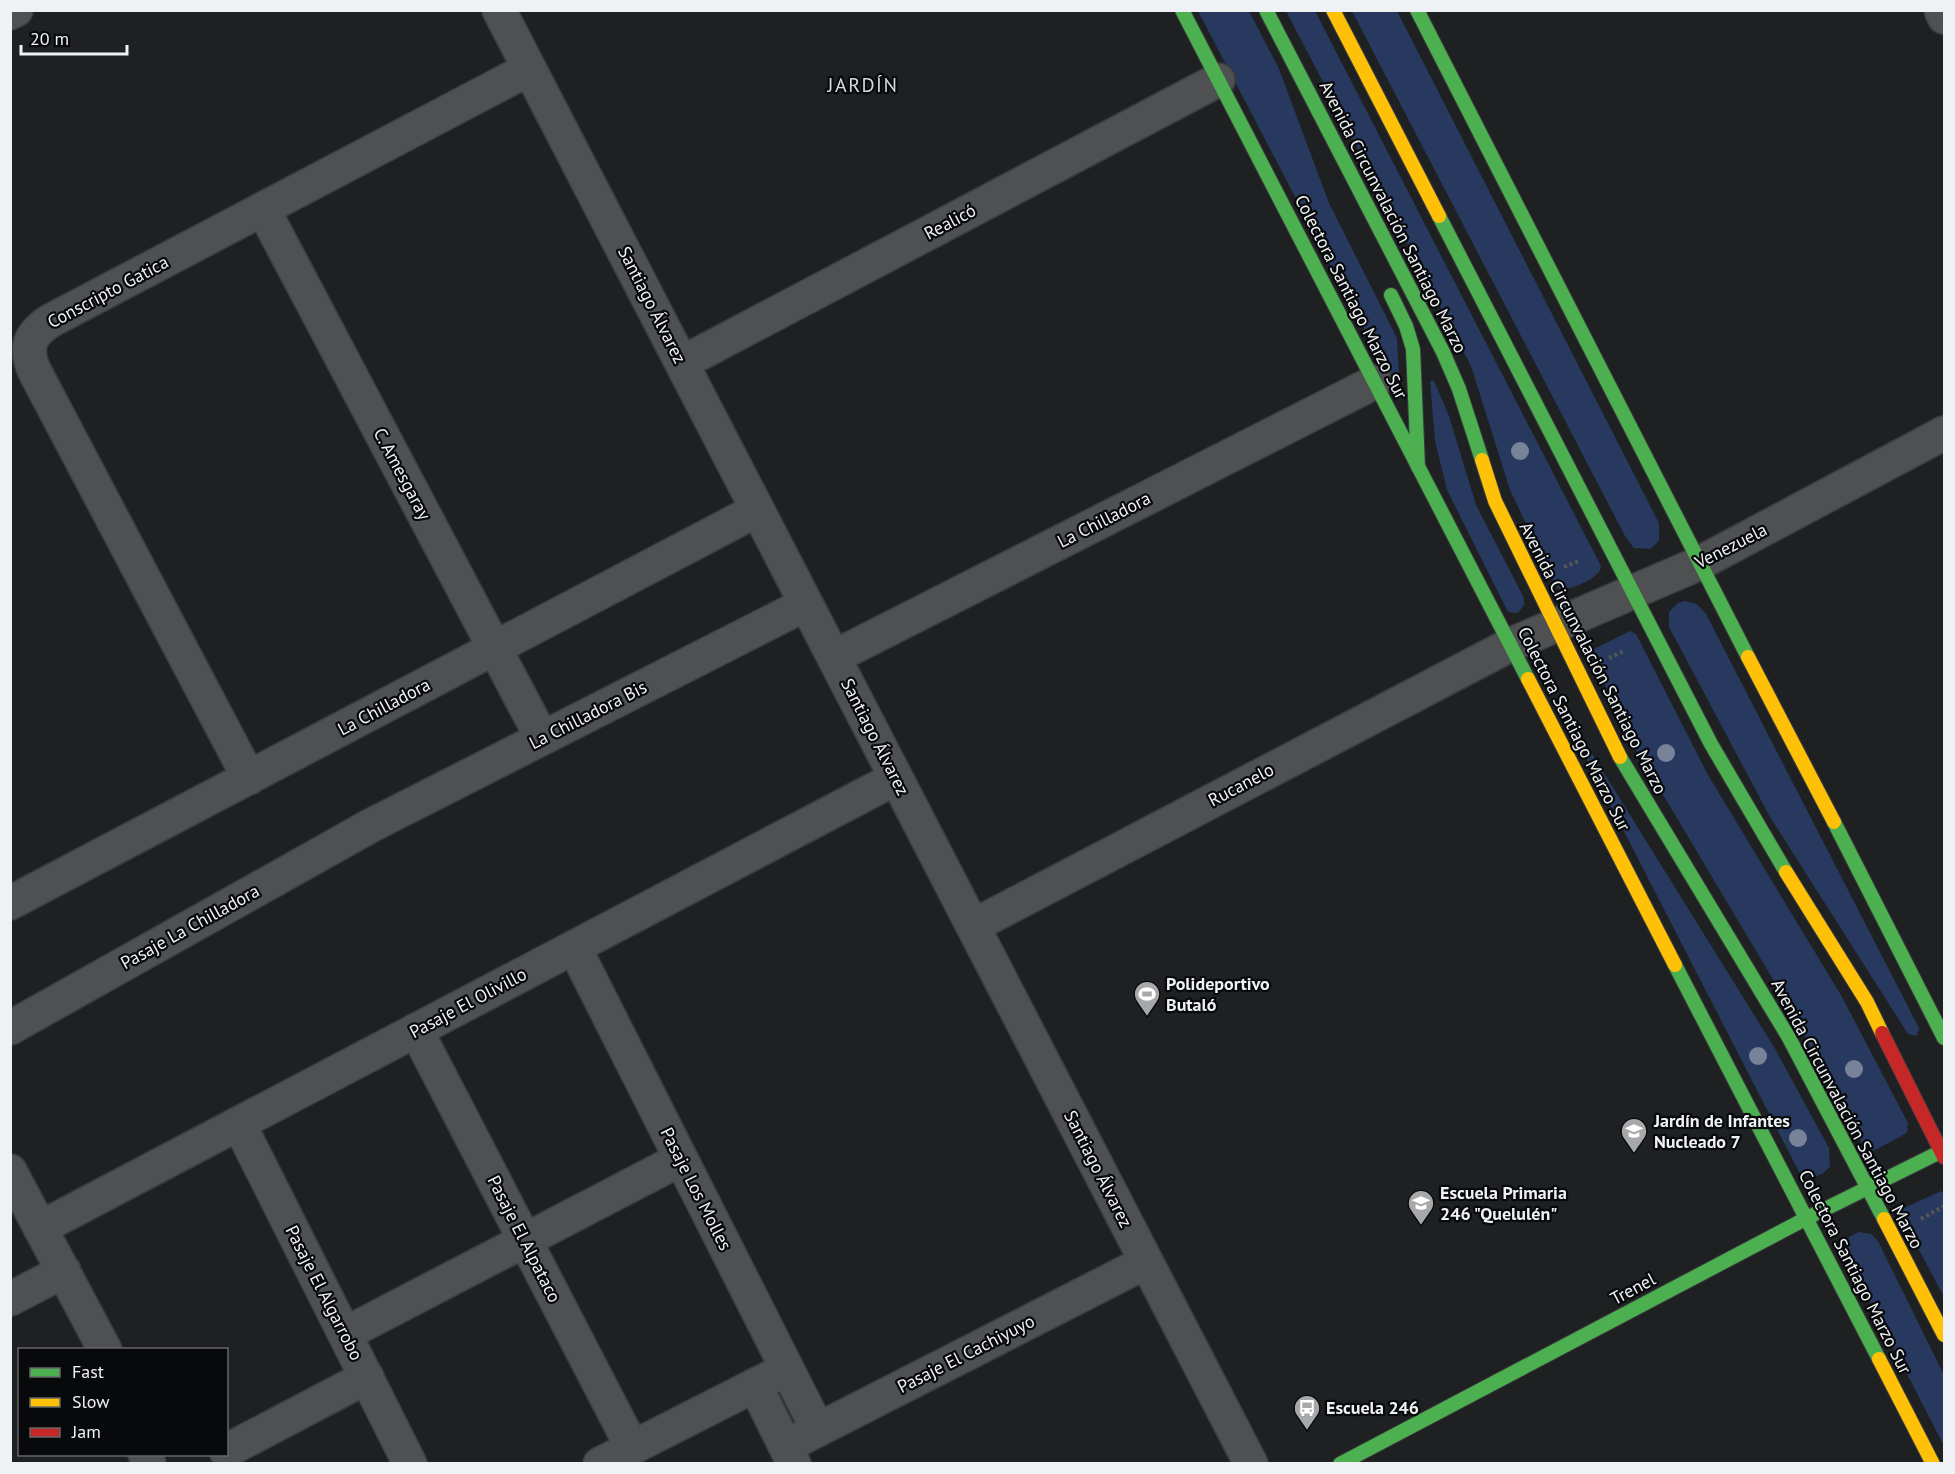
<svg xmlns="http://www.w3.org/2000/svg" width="1955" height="1474" viewBox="0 0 1955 1474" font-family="'PT Sans',sans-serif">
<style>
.green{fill:#28395f}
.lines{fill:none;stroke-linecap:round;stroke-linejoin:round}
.street-casing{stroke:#3a3c3d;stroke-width:36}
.fast-casing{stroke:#3a3c3d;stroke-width:16}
.slow-casing{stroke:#3a3c3d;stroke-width:16}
.jam-casing{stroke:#3a3c3d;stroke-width:16}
.path{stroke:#565758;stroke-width:4;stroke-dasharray:3 3;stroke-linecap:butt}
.street{stroke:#4e5051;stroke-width:33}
.fast{stroke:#4caf50;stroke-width:14}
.slow{stroke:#ffc107;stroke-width:14}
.jam{stroke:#c62828;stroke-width:14}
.tree{fill:#788399}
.labels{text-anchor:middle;stroke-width:4.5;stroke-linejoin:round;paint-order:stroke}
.street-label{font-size:18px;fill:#f0f1f4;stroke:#08090b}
.poi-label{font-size:18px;font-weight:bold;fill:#f0f1f4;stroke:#08090b;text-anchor:start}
.neighbourhood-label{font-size:20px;letter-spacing:1.5px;fill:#d8dadf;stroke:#08090b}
</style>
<rect width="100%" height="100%" fill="#1e2022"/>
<path class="green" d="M1198,11H1249L1279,69L1329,203L1397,338L1400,392H1397Z
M1286,11H1315L1601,566C1601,578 1570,591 1559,589L1556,586L1510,490L1471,366Z
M1352,11H1397L1659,523V541L1650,549L1634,548L1625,536Z
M1430,381H1434L1449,416L1476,505L1524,598V605L1518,613L1508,612L1447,490L1435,441Z
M1685,601L1697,604L1706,614L1919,1028L1917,1036L1908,1034L1770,817L1669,627V612L1678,603Z
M1630,631L1636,634L1708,775L1842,997L1908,1123L1907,1133L1875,1150L1871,1151L1864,1147L1787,1003L1637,751L1595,665L1590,654L1592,650Z
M1577,735L1581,736L1774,1047L1829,1148L1830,1166C1822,1178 1810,1179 1799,1172L1575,736Z
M1941,1191L1944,1193V1297L1901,1216L1904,1208Z
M1859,1232L1871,1234L1878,1241L1944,1375V1446L1845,1253L1849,1237Z"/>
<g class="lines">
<g class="street-casing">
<path id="street" d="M499,10L1251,1464
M1941,10L1944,17
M10,13L16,10
M263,209L542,738
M682,363L1218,80
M834,657L1375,382
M249,778L35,372C24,348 29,335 50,321L529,69
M10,903L757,510
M973,926L1510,645L1700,563L1944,433
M574,947L818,1430
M10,1028L370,826L806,604
M416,1030L632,1447
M239,1124L410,1464
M10,1171L105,1350
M40,1228L896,778
M10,1299L64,1271
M345,1334L681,1159
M755,1385L794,1464
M786,1446L1146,1262
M226,1451L367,1377
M145,1454L149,1464
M600,1464L787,1369"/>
</g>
<g class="fast-casing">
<path id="fast" d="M1182,10L1528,679
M1266,10L1443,352L1459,389L1482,460
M1417,10L1748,657
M1439,216L1711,744L1786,872
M1391,295L1406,326L1413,349L1418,467
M1620,757L1789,1038L1884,1219
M1834,822L1944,1038
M1675,965L1879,1359
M1340,1464L1807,1218L1944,1150"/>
</g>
<g class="slow-casing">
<path id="slow" d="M1333,10L1439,216
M1482,460L1495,501L1620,757
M1748,657L1834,822
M1528,679L1675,965
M1786,872L1867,1002L1882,1033
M1884,1219L1944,1335
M1879,1359L1933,1464"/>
</g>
<g class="jam-casing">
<path id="jam" d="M1882,1033L1944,1157"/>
</g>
<path class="path" d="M1564,567L1579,561
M1609,658L1624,651
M1921,1219L1944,1206"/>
<use href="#street" class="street"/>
<use href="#fast" class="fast"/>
<use href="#slow" class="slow"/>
<use href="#jam" class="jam"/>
</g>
<g class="tree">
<circle cx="1520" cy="451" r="9"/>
<circle cx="1666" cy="753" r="9"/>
<circle cx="1758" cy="1056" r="9"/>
<circle cx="1854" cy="1069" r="9"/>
<circle cx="1798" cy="1138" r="9"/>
</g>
<defs>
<g id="stadium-pin" transform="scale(1.35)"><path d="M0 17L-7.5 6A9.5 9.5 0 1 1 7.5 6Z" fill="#a6a8aa" stroke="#08090b"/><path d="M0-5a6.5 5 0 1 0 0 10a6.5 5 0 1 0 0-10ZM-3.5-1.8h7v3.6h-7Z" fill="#fff"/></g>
<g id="school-pin" transform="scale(1.35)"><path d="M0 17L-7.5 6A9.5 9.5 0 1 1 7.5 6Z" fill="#a6a8aa" stroke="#08090b"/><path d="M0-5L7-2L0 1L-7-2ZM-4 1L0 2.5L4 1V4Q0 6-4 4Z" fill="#fff"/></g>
<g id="bus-pin" transform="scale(1.35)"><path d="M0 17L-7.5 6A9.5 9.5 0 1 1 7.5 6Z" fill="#a6a8aa" stroke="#08090b"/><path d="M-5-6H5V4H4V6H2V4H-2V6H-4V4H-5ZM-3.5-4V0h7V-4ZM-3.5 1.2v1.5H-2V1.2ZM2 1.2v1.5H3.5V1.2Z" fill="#fff"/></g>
</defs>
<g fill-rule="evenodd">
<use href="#stadium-pin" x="1147" y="994"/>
<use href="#school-pin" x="1634" y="1131"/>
<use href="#school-pin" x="1421" y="1203"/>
<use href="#bus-pin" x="1307" y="1408"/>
</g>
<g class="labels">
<g class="street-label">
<text transform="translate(1393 217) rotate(63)" y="6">Avenida Circunvalación Santiago Marzo</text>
<text transform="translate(950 222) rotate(-28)" y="6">Realicó</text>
<text transform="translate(108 292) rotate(-28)" y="6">Conscripto Gatica</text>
<text transform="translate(1351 297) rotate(63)" y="6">Colectora Santiago Marzo Sur</text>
<text transform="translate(652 305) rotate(63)" y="6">Santiago Álvarez</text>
<text transform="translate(402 474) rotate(62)" y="6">C. Amesgaray</text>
<text transform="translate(1104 520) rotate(-27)" y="6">La Chilladora</text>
<text transform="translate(1731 546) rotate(-27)" y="6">Venezuela</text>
<text transform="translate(1593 658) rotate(63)" y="6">Avenida Circunvalación Santiago Marzo</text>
<text transform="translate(384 707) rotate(-28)" y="6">La Chilladora</text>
<text transform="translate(588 715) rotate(-27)" y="6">La Chilladora Bis</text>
<text transform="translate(1574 729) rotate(63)" y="6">Colectora Santiago Marzo Sur</text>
<text transform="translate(875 737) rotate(63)" y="6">Santiago Álvarez</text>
<text transform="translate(1241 785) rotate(-28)" y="6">Rucanelo</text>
<text transform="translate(190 927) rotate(-29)" y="6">Pasaje La Chilladora</text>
<text transform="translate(468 1003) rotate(-28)" y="6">Pasaje El Olivillo</text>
<text transform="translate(1847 1114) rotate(62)" y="6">Avenida Circunvalación Santiago Marzo</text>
<text transform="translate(1098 1169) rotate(63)" y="6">Santiago Álvarez</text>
<text transform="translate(696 1189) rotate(63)" y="6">Pasaje Los Molles</text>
<text transform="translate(524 1239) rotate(63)" y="6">Pasaje El Alpataco</text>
<text transform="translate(1855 1272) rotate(63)" y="6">Colectora Santiago Marzo Sur</text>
<text transform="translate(1633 1289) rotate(-28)" y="6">Trenel</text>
<text transform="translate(324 1293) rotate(63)" y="6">Pasaje El Algarrobo</text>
<text transform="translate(966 1354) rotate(-27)" y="6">Pasaje El Cachiyuyo</text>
</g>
<g class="poi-label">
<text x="1166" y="990">Polideportivo<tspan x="1166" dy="21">Butaló</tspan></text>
<text x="1654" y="1127">Jardín de Infantes<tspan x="1654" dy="21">Nucleado 7</tspan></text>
<text x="1440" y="1199">Escuela Primaria<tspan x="1440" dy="21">246 "Quelulén"</tspan></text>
<text x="1326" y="1414">Escuela 246</text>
</g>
<g class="neighbourhood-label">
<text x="863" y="92">JARDÍN</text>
</g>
</g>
<rect width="1955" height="1474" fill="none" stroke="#f0f1f4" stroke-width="24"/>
<rect x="18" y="1348" width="210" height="108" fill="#08090b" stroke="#656668" stroke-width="1.5"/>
<rect x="30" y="1368" width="30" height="9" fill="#4caf50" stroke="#656668" stroke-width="1.5"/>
<text x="72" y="1378" font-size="18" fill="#f0f1f4">Fast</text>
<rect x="30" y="1398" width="30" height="9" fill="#ffc107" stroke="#656668" stroke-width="1.5"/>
<text x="72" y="1408" font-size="18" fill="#f0f1f4">Slow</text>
<rect x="30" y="1428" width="30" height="9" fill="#c62828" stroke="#656668" stroke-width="1.5"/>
<text x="72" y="1438" font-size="18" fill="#f0f1f4">Jam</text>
<path d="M21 45v9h106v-9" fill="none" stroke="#f0f1f4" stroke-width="3"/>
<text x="30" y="45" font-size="18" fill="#f0f1f4" stroke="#08090b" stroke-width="4.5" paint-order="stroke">20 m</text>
</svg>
